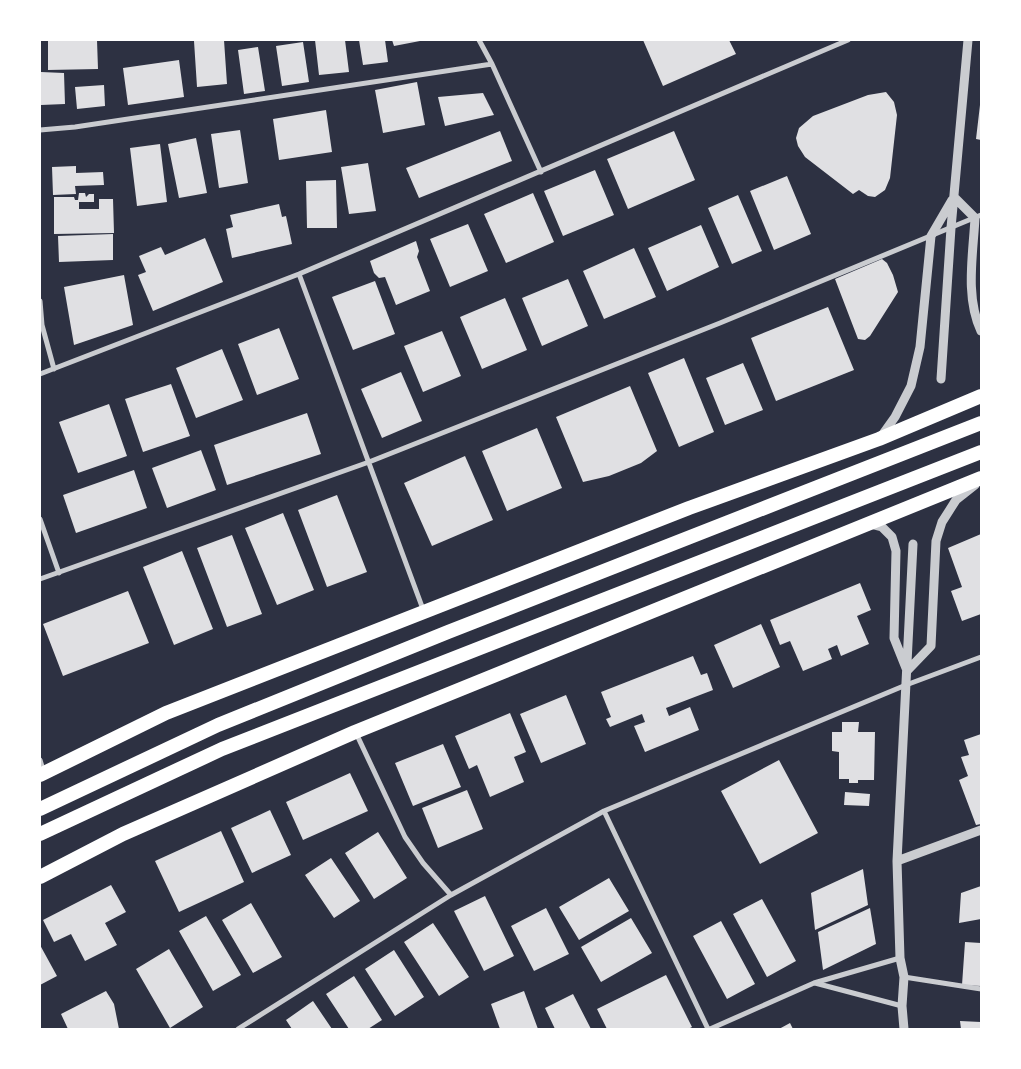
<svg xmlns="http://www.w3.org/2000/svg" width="1021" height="1069" viewBox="0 0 1021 1069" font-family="'Nunito Sans',sans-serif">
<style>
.building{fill:#e0e0e3}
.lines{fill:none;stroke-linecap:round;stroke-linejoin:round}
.minor{stroke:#caccd0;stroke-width:5}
.tertiary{stroke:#caccd0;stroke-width:9}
.trunk{stroke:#fff;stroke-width:14}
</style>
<rect width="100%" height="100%" fill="#2d3142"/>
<path class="building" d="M48,40H97L98,69L48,70Z
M224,40L227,84L197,87L194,41Z
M315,40H345L349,72L319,75Z
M359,40H385L388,62L363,65Z
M392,40H420V41L394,46Z
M643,40H729L736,54L663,86Z
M303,42L309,82L282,86L276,46Z
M258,47L265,91L244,94L238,50Z
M179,60L184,97L128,105L123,68Z
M41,72L64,73L65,104L41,105Z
M417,82L425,125L383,133L375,90Z
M104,85L105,106L77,109L75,87Z
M886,92L894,102L897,115L890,178L885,190L875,197L868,196L859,190L853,194L805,157L798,146L796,138L799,128L813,116L868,95Z
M483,93L494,115L445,126L438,97Z
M980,105H981V140L976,139Z
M326,110L332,152L279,160L273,119Z
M240,130L248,183L219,188L211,134Z
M500,131L512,161L419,198L406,168Z
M674,131L695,180L628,209L607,159Z
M196,138L207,193L179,198L168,144Z
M160,144L167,202L137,206L130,148Z
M368,163L376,211L349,214L341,167Z
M76,166V173L103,172L104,185L75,186L76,194L53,195L52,167Z
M595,170L614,215L563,236L544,191Z
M787,176L811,234L774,250L750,191Z
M336,180L337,228H307L306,181Z
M79,193H85L86,197L89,194H94V202H79V209H99V199H113L114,233L54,234V197H74L75,200H78Z
M533,193L554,242L506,263L484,214Z
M738,195L762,251L732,264L708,208Z
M279,204L282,217L286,216L292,244L232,258L226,229L233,227L230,215Z
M468,224L488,271L450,287L430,239Z
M701,225L719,267L667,291L648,248Z
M113,234V260L59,262L58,236Z
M205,238L223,282L153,311L138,275L146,272L139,256L161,247L165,255Z
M416,241L419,251L417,257L430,291L396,305L385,277L379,278L374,273L370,261Z
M634,248L656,297L604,319L583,271Z
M882,259L887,263L893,275L898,292L870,336L865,340L858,339L835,279Z
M124,275L133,325L74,345L64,287Z
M568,279L588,326L542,346L522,298Z
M375,281L395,334L353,350L332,297Z
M505,298L527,350L482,369L460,317Z
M828,307L854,370L776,401L751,338Z
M279,328L299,379L257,395L238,344Z
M442,331L461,376L423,392L404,346Z
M222,349L243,400L196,418L176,368Z
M684,358L714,432L679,447L648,373Z
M743,363L763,410L725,425L706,378Z
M401,372L422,421L382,438L361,389Z
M171,384L190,436L143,452L125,399Z
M630,386L657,451L641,463L609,476L583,482L556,417Z
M109,404L127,456L78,473L59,422Z
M307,413L321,454L227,485L214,445Z
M537,428L562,488L507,511L482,451Z
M201,450L216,490L167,508L152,468Z
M465,456L493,520L432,546L404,483Z
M134,470L147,508L76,533L63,495Z
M337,495L367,572L327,587L298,510Z
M283,513L314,590L277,605L245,528Z
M981,534V614L962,621L951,591L962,587L948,548Z
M232,535L262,614L227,627L197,548Z
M182,551L213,629L174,645L143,567Z
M860,583L871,610L857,616L869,644L841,656L837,645L828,649L832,659L803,671L790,641L780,645L770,620Z
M128,591L149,643L63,676L43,624Z
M761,624L780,667L733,688L714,645Z
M693,656L701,675L707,673L713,690L666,708L669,716L690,707L699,730L645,752L634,726L645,722L642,714L610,727L606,719L611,717L601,692Z
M566,695L586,744L541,763L520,714Z
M510,713L526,752L514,757L524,782L490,797L477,765L469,769L455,736Z
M842,722H859L858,732H875L874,780H858V783H849V779H839V752L832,751V732H842Z
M981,734V824L976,825L959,780L968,776L961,757L969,755L964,740Z
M443,744L461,787L413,806L395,763Z
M779,760L818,833L760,864L721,791Z
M350,773L368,811L303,840L286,802Z
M467,790L483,829L438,848L422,808Z
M845,792L870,794L869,806L844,805Z
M270,810L291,855L252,873L231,828Z
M221,831L244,882L179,912L155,861Z
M378,832L407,878L374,899L345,853Z
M331,858L360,901L334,918L305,875Z
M863,869L868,905L815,930L811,893Z
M609,878L629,911L579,940L559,907Z
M111,885L126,912L105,923L117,945L85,961L71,934L54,942L43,920Z
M981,886V919L959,923L961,893Z
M485,896L514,956L484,971L454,911Z
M762,899L796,961L767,977L733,914Z
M251,903L282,957L253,973L222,920Z
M546,908L569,954L534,971L511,926Z
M870,908L876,944L823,970L818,932Z
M206,916L241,975L213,991L179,931Z
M631,918L652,953L601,982L581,947Z
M721,921L755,984L727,999L693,936Z
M433,923L469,977L439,996L404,942Z
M965,942L981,943V986L962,985Z
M40,945L57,976L40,985Z
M169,949L203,1007L170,1028L136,969Z
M394,950L424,997L395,1016L365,969Z
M666,975L692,1027L688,1029H607L597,1009Z
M354,976L382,1020L368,1029H349L326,994Z
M106,991L114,1004L119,1029H68L61,1014Z
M524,991L538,1029H500L491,1004Z
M573,994L591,1029H555L545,1008Z
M313,1001L332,1029H292L286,1020Z
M960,1021L981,1022V1029H961Z
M790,1023L793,1029H779Z"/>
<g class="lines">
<path class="minor" d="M479,40L492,64L541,172
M40,130L75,127L492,64
M299,274L424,612
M40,301L42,325L54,369
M40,374L299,274L848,40
M40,519L59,573
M40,579L369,462L720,323L981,215
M356,733L405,837L423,863L451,895
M40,760L44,773
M604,811L708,1029
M904,977L981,989
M815,983L902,1006
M238,1029L451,895L604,811L906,685L981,657
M710,1029L814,983L900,958"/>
<path class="tertiary" d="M954,197L975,218C973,255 965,297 981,331
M941,379L951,228L968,40
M880,438L895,417L911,386L920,347L931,236L952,200
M870,524L882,527L892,537L896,551L894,638L906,668
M907,671L931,646L936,541L942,522L956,500L975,485
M897,861L981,830
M904,1029L902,1006L904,977L900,958L897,861L913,544"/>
<path class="trunk" d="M40,775L166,713L689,508L879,439L981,396
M40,809L218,725L448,632L981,423
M40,834L222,749L981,452
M40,877L123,834L355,732L981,478"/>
</g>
<rect width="1021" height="1069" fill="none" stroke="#ffffff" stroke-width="82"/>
</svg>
